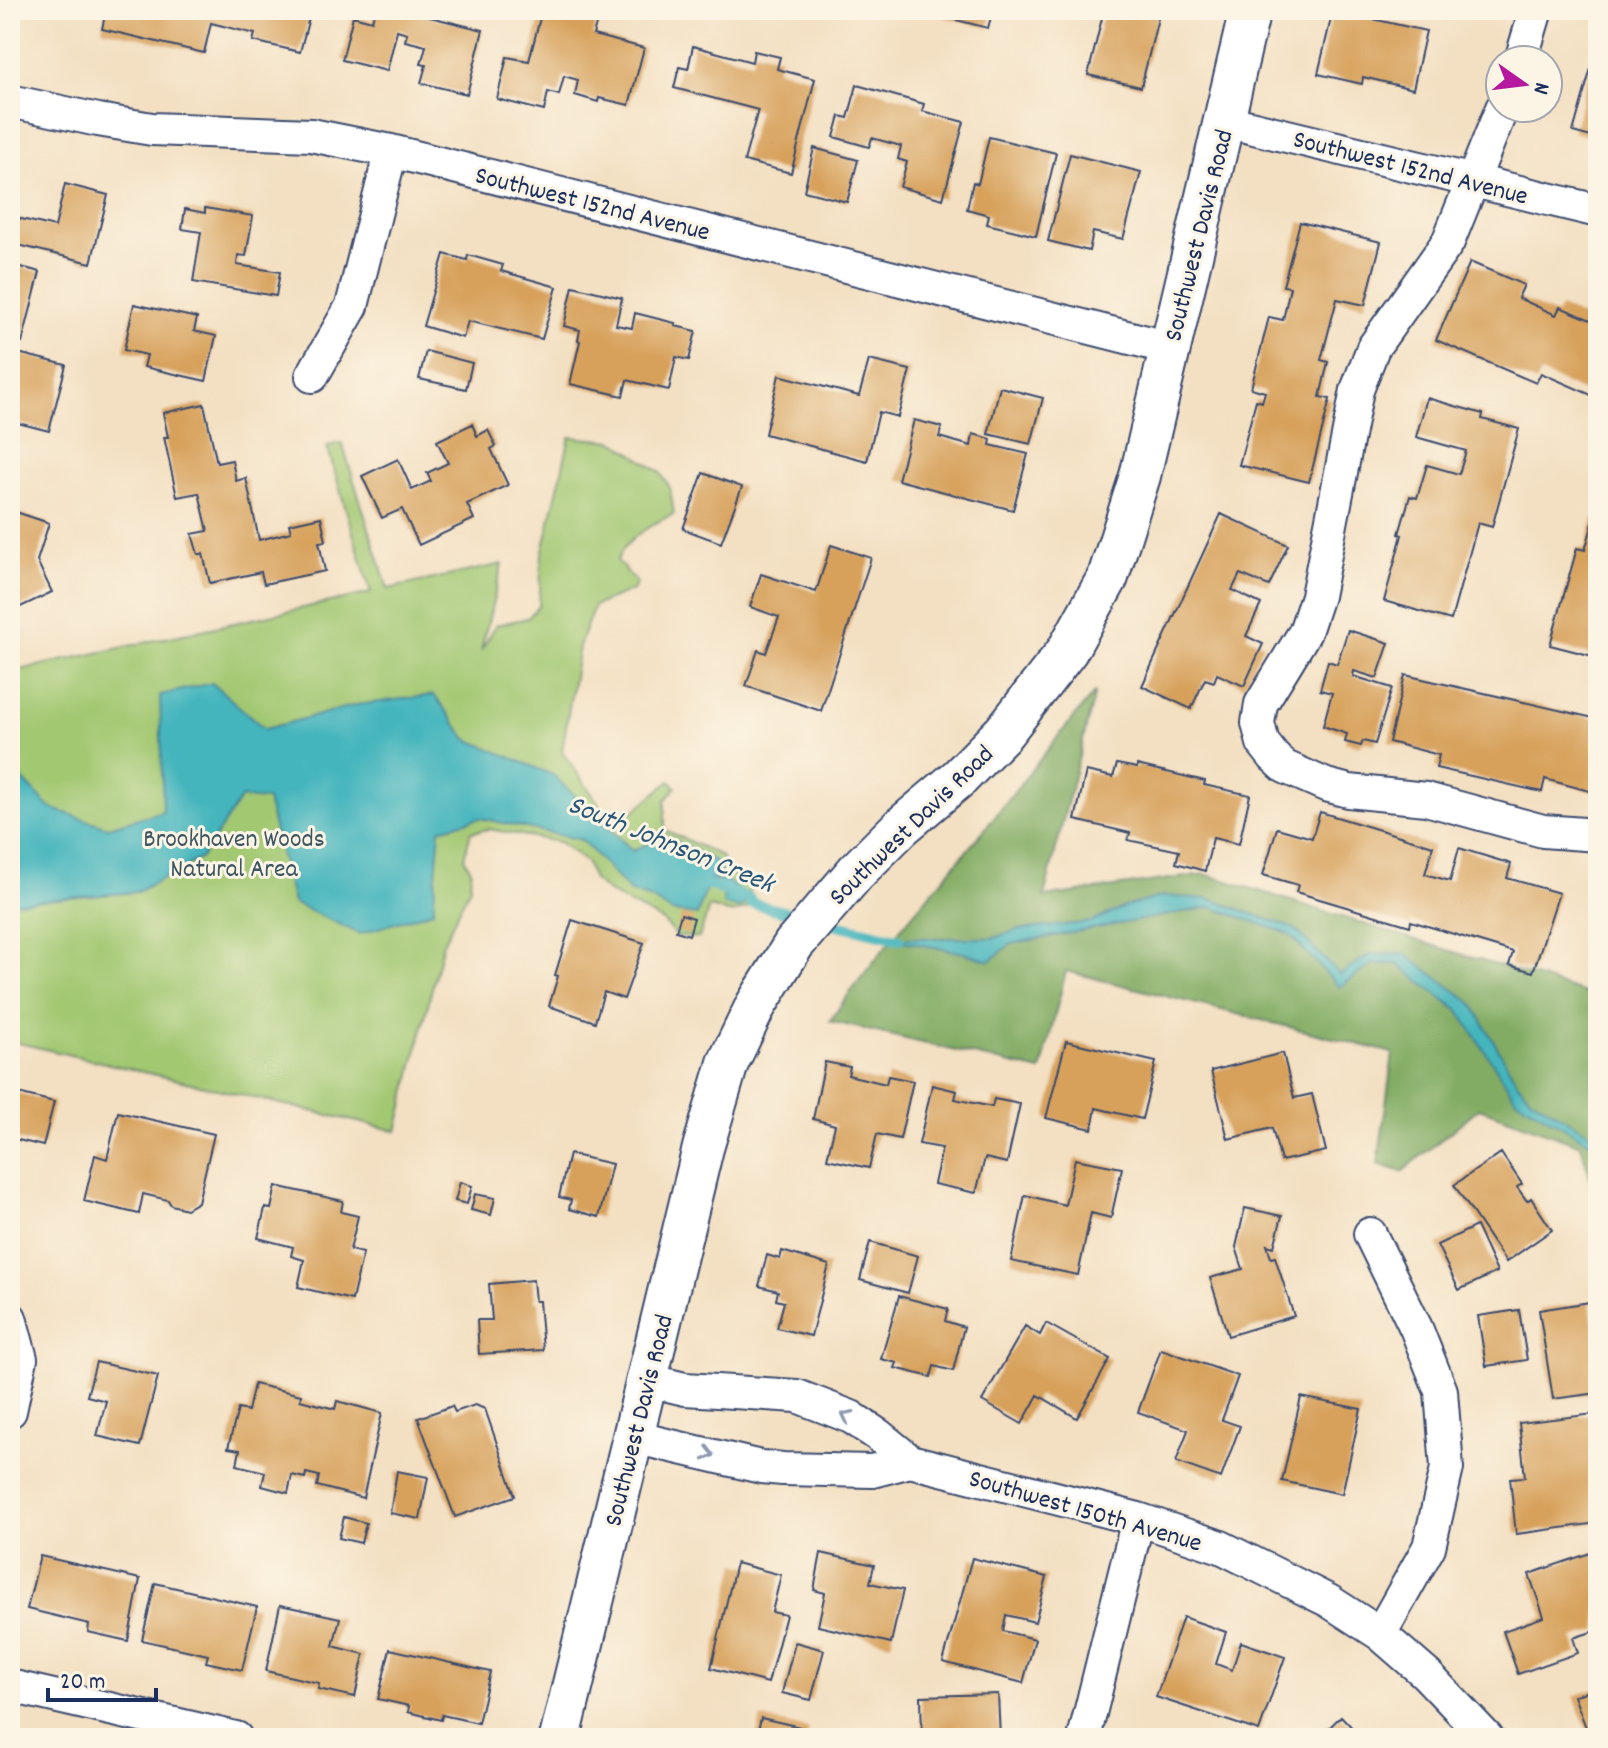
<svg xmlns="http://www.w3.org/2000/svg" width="1608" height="1748" viewBox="0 0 1608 1748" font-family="Dekko,sans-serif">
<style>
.green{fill:#a3c872;stroke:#5f7c68;stroke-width:2}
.forest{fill:#82ac64;stroke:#4e6e61;stroke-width:2}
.water{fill:#45b5bd;stroke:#30728e;stroke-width:2}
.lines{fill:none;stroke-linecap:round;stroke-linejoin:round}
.stream{stroke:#45b5bd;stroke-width:11}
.building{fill:#d7a15c}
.minor-casing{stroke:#3b496d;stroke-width:36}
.tertiary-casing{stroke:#3b496d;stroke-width:44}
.minor{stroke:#fff;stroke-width:32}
.tertiary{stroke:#fff;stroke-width:40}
.oneway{stroke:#8d97ae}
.labels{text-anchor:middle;stroke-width:6;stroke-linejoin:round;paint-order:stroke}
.street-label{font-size:26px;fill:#1b2f5e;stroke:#fcf5e5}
.park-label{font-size:26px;fill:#3d5563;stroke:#fcf5e5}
.water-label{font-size:28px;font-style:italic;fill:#28577a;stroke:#fcf5e5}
</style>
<rect width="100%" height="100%" fill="#fcf5e5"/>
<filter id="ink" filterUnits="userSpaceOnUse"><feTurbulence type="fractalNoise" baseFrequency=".0125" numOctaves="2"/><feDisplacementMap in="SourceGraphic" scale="16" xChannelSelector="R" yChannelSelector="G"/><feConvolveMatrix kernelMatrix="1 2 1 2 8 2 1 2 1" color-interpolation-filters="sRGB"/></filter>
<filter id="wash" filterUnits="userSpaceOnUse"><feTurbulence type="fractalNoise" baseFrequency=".006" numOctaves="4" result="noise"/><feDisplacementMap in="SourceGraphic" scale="32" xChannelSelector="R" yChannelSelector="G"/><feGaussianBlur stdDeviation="1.8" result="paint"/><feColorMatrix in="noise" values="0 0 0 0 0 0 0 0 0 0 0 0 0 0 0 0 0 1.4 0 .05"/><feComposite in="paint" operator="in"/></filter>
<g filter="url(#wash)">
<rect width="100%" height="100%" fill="#f3dfc1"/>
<path class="green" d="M570,437L614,441L660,472L670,488L674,514C655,522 624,539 617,561L637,583L633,590L594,606L579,646L562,751L606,814L629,815L670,781L676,787L665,801V830L721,856L729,873L748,883L753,906L733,913L709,907L699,938L677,936L663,921L611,894L593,880L586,862L559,842L489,829L471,832L464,858L471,870L470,887L443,943L397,1131L10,1041V672L371,593L327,446L342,443L388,589L502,564L481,651L496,625L528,618L539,605L542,555Z"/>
<path class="forest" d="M1095,692L1044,897L1205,874L1598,997V1207L1581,1145L1479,1108L1402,1172L1378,1164L1393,1053L1066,971L1041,1071L830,1021C872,959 916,911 964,854C1009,801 1050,744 1095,692Z"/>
<path class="water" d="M212,683L265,729L356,705L434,695L467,739L553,775L633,851L664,835L715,861L726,880L750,899L740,908L724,905L721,881L710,879L697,915L672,912L651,899L630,892L582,840L480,818L440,829L433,911L360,934L293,903L267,800L241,798L201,858L137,892L10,903V766L50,808L108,827L163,811L160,695Z
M1163,896L1210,899L1295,929L1340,975L1369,955L1405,954L1472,1003L1517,1082L1531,1098L1598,1138V1147L1516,1099L1459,1011L1397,964H1373L1339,987L1289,934L1211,907L1011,944L990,961L960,952L886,938H993L1018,930L1092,922L1124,907Z"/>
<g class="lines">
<path class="stream" d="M694,880L750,899L751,903L805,917
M822,921L899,939"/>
</g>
<g id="blocks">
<path class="building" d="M106,10H311L300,52L253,41L255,34L211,23L204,53L102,29Z
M375,10H432L430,17L483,30L467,94L421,83L426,65L421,64L426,46L405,41L407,33L397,30L387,71L342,60L353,16L372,21Z
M542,10L597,21L593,35L644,48L629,105L599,98L598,102L575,95L578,80L564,76L559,95L548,92L544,111L497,99L507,57L529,61Z
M917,10H993L988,28Z
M1104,10H1143L1159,14L1141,87L1088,75Z
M1333,10L1426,31L1413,89L1363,77L1362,84L1318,74Z
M693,46L752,62L754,51L780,57L777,69L815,79L791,173L744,161L758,110L674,88L679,67L688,69Z
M1597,47L1598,48V139L1573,132Z
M857,85L924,104L922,111L964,122L943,199L900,187L907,162L898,159L901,146L872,138L869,147L834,137L840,116L848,118Z
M989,137L1056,153L1036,236L987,224L989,215L967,209L973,182L978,184Z
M814,148L858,160L847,202L804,191Z
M1070,154L1141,172L1123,239L1093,232L1089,251L1048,241Z
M65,184L108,195L91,263L10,243L13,217L55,227Z
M205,208L253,216L246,256L238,255L237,265L280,272L276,296L193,282L201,232L182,229L185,209L205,213Z
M1300,222L1381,242L1365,305L1337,299L1321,360L1328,362L1320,397L1330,399L1309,482L1239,465L1256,400L1262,402L1265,392L1251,388L1269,317L1283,320L1290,287L1283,286Z
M444,254L467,260L468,255L503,265L501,271L557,287L542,339L468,321L463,338L423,326Z
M1470,262L1524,285L1518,298L1556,315L1560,307L1598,323V398L1541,373L1536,383L1436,340Z
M10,264L40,272L22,343L10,340Z
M573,286L622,298L616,325L632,328L635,313L675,323V326L696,331L689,360L676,357L669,390L627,380L623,396L570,384L580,341L578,340L580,330L564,326Z
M134,304L197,318L194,331L216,336L206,381L144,367L147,355L124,350Z
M10,348L18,351V353L66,365L49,431L10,421Z
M426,351L472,363L466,389L419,379Z
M869,360L910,370L898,417L879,412L867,461L765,434L779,375L859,396Z
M1000,387L1043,398L1031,444L988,434Z
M1427,398L1483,414L1482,419L1519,429L1492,527L1478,523L1451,620L1384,601L1402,535L1399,534L1410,496L1417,498L1427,465L1459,474L1466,451L1416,437Z
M204,404L217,463L232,460L236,481L246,478L259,540L291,532L289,524L321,517L326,541L319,542L325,571L264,584L261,572L210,583L203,554H198L192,534L208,531L199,493L177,497L164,437H168L163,413Z
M914,420L942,427L939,437L971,446L973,434L991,439L990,445L1028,454L1013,510L898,480Z
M472,424L477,436L488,430L496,446L491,449L508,485L467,504L474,519L419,545L402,509L382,518L362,476L398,459L412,490L431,481L427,473L448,463L437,441Z
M703,473L742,487L721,543L683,529Z
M1598,506V637L1593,656L1550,645L1577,548L1585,550Z
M10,510L49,523L37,561L52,592L10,612Z
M1221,514L1288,545L1269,586L1240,574L1232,590L1261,604L1246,636L1263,644L1244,686L1217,674L1214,682L1205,679L1191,709L1142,686Z
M831,545L871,558L821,711L746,686L758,650L766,653L779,617L750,607L761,574L816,592Z
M1348,630L1389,643L1377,678L1354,671L1353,676L1392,688L1375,744L1363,741L1361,746L1345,742L1347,734L1323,726L1332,693L1320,690L1328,661L1337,664Z
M1405,675L1598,719V773L1593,792L1545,779L1542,792L1436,768L1439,755L1389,742Z
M1117,764L1137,768V765L1205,781L1204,785L1250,795L1239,844L1213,838L1205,871L1176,863L1179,851L1128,840L1130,833L1075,820L1086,771L1113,777Z
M1320,812L1433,846L1425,874L1450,881L1459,848L1511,864L1507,878L1559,893L1533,972L1509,965L1513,952L1411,921L1410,926L1296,892L1298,885L1263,875L1277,828L1312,838Z
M681,914L694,918L689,935L676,931Z
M572,920L644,943L624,999L604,992L595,1022L549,1006L558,976L555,975Z
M1066,1041L1156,1062L1142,1119L1096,1108L1092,1129L1046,1118Z
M1283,1053L1294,1098L1312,1094L1326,1151L1281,1161L1272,1128L1228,1139L1211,1071Z
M825,1062L850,1067L848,1075L886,1084L888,1076L913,1081L900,1139L877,1134L869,1168L827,1159L835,1125L813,1119Z
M932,1085L957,1091L955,1099L992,1107L994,1099L1020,1104L1007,1163L985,1158L976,1193L934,1184L942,1148L919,1144Z
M10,1091L54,1102L43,1146L10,1138Z
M118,1112L214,1134L198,1202L186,1209L171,1205L168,1200L143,1194L139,1214L84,1201L95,1155L107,1159Z
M1501,1153L1522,1184L1517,1187L1527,1201L1531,1198L1552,1230L1506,1262L1454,1185Z
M569,1154L612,1164L599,1217L569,1209L571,1200L559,1197Z
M1075,1159L1122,1168L1111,1218L1091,1213L1078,1275L1011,1261L1025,1195L1065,1205Z
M460,1182L472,1186L467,1204L455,1201Z
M276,1186L343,1201L341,1212L358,1216L350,1250L363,1253L352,1300L298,1287L304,1260L291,1256L293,1247L258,1238L265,1208L271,1209Z
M475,1194L495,1198L491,1215L471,1210Z
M1245,1208L1282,1216L1274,1247L1267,1245L1271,1258L1275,1257L1294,1316L1228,1336L1210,1278L1243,1269L1236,1247Z
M1476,1226L1497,1272L1459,1290L1437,1245Z
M870,1242L918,1256L908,1293L860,1280Z
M782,1251L829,1265L811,1336L777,1328L784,1302L776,1300L778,1291L759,1286L767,1255L780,1259Z
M533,1280L535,1301H539L543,1350L479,1354L477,1320H492L489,1284Z
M899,1296L948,1309L945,1321L964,1327L953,1371L934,1366L931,1377L895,1368L897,1363L881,1359Z
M1590,1302L1598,1357V1393L1553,1399L1539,1310Z
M1519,1310L1527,1360L1486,1366L1478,1316Z
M1046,1323L1110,1359L1077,1418L1038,1395L1022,1424L982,1401L1025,1326L1040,1335Z
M1161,1349L1238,1376L1222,1420L1240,1426L1221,1478L1176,1462L1188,1430L1138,1412Z
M96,1362L158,1376L140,1446L97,1436L106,1401L87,1396Z
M254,1384L301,1395L300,1400L335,1409L337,1401L382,1413L363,1498L317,1486L319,1476L306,1473L305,1478L292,1475L288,1493L262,1486L265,1472L237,1465L240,1450L228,1448L238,1409L248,1411Z
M1301,1397L1361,1409L1342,1494L1282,1481Z
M475,1405L485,1409L515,1496L455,1517L418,1418L452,1406L455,1412Z
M1594,1414L1598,1444V1523L1516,1534L1510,1478L1525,1477L1519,1423Z
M397,1471L428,1477L420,1519L390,1513Z
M344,1517L366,1523L361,1543L339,1538Z
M1593,1552L1598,1566V1630L1573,1638L1578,1653L1518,1674L1503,1631L1544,1617L1529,1574Z
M821,1553L874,1565L870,1583L903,1590L891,1643L818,1626L825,1593L814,1590Z
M40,1556L140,1579L128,1641L88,1632L89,1624L27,1609Z
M972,1558L1047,1577L1035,1622L1006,1615L1003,1631L1035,1639L1023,1683L943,1662Z
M736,1563L781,1575L772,1612L786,1615L768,1683L711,1668Z
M155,1583L257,1607L242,1670L206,1662L208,1655L142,1640Z
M280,1605L340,1618L333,1646L364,1654L355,1697L318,1689L319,1683L266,1671Z
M1183,1617L1226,1632L1216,1664L1232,1670L1241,1642L1285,1657L1259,1731L1156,1697Z
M795,1642L824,1650L811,1700L782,1693Z
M390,1649L490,1672L478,1723L442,1715L441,1720L408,1712L409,1706L378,1699Z
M1598,1687V1738H1590L1574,1696Z
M998,1694L1000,1738H922L921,1696Z
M1341,1716L1362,1738H1319Z
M761,1718L809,1729L807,1738H756Z"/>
</g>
</g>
<g filter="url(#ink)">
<use href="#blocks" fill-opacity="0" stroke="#3b496d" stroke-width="2"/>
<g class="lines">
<g class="minor-casing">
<path id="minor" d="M1521,60L1536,10
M10,101L98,120L152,129L311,135L391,151L1170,348
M1502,108L1448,242L1373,348L1357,390L1317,596L1305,632L1261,704L1258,723L1263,743L1274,757L1285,767L1326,785L1349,791L1426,799L1543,831L1598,835
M1225,121L1598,211
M312,376L352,306L391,151
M1370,1234L1416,1328L1441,1391L1447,1468L1429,1547L1380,1634
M10,1318L21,1359L10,1411
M647,1380L685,1389L797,1396L851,1417L878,1435L910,1461L1138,1519L1221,1547L1329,1601L1380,1634L1426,1674L1487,1738
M633,1437L761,1467L783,1469L872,1471L910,1461
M10,1686L236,1738
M1084,1738L1138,1519"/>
</g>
<g class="tertiary-casing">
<path id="tertiary" d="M560,1738L703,1148L728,1063L756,1005L794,944L856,872L901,827L960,777L1004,732L1067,651L1108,577L1140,476L1250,10"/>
</g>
<use href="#minor" class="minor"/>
<use href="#tertiary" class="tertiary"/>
</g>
<defs><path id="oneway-chevron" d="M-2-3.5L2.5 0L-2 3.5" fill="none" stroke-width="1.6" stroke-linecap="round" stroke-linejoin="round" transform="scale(2)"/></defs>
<g class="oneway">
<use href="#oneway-chevron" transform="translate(847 1416) rotate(-153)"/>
<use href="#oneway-chevron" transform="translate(709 1454) rotate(14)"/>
</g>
</g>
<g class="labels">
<g class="street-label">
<text transform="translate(1411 166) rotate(14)" y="9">Southwest 152nd Avenue</text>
<text transform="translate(593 202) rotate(14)" y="9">Southwest 152nd Avenue</text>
<text transform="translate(1197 235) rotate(-76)" y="9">Southwest Davis Road</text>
<text transform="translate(910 824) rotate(-44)" y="9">Southwest Davis Road</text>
<text transform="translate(637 1420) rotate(-76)" y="9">Southwest Davis Road</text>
<text transform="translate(1086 1509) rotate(16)" y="9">Southwest 150th Avenue</text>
</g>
<g class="park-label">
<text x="234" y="846">Brookhaven Woods<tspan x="234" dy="30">Natural Area</tspan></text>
</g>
<g class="water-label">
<text transform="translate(672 842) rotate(22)" y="10">South Johnson Creek</text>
</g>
</g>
<rect width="1608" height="1748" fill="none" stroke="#fcf5e5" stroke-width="40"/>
<g transform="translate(1524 84) rotate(104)"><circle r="38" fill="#fcf5e5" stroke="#a2a6af" stroke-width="2"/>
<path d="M0-6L14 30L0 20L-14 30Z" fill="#b5179e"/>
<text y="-12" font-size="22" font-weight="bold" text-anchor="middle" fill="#1b2f5e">N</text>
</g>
<path d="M48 1688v12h108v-12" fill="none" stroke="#1b2f5e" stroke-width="4"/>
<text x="60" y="1688" font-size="24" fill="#1b2f5e" stroke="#fcf5e5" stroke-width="6" paint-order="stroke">20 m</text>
</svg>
